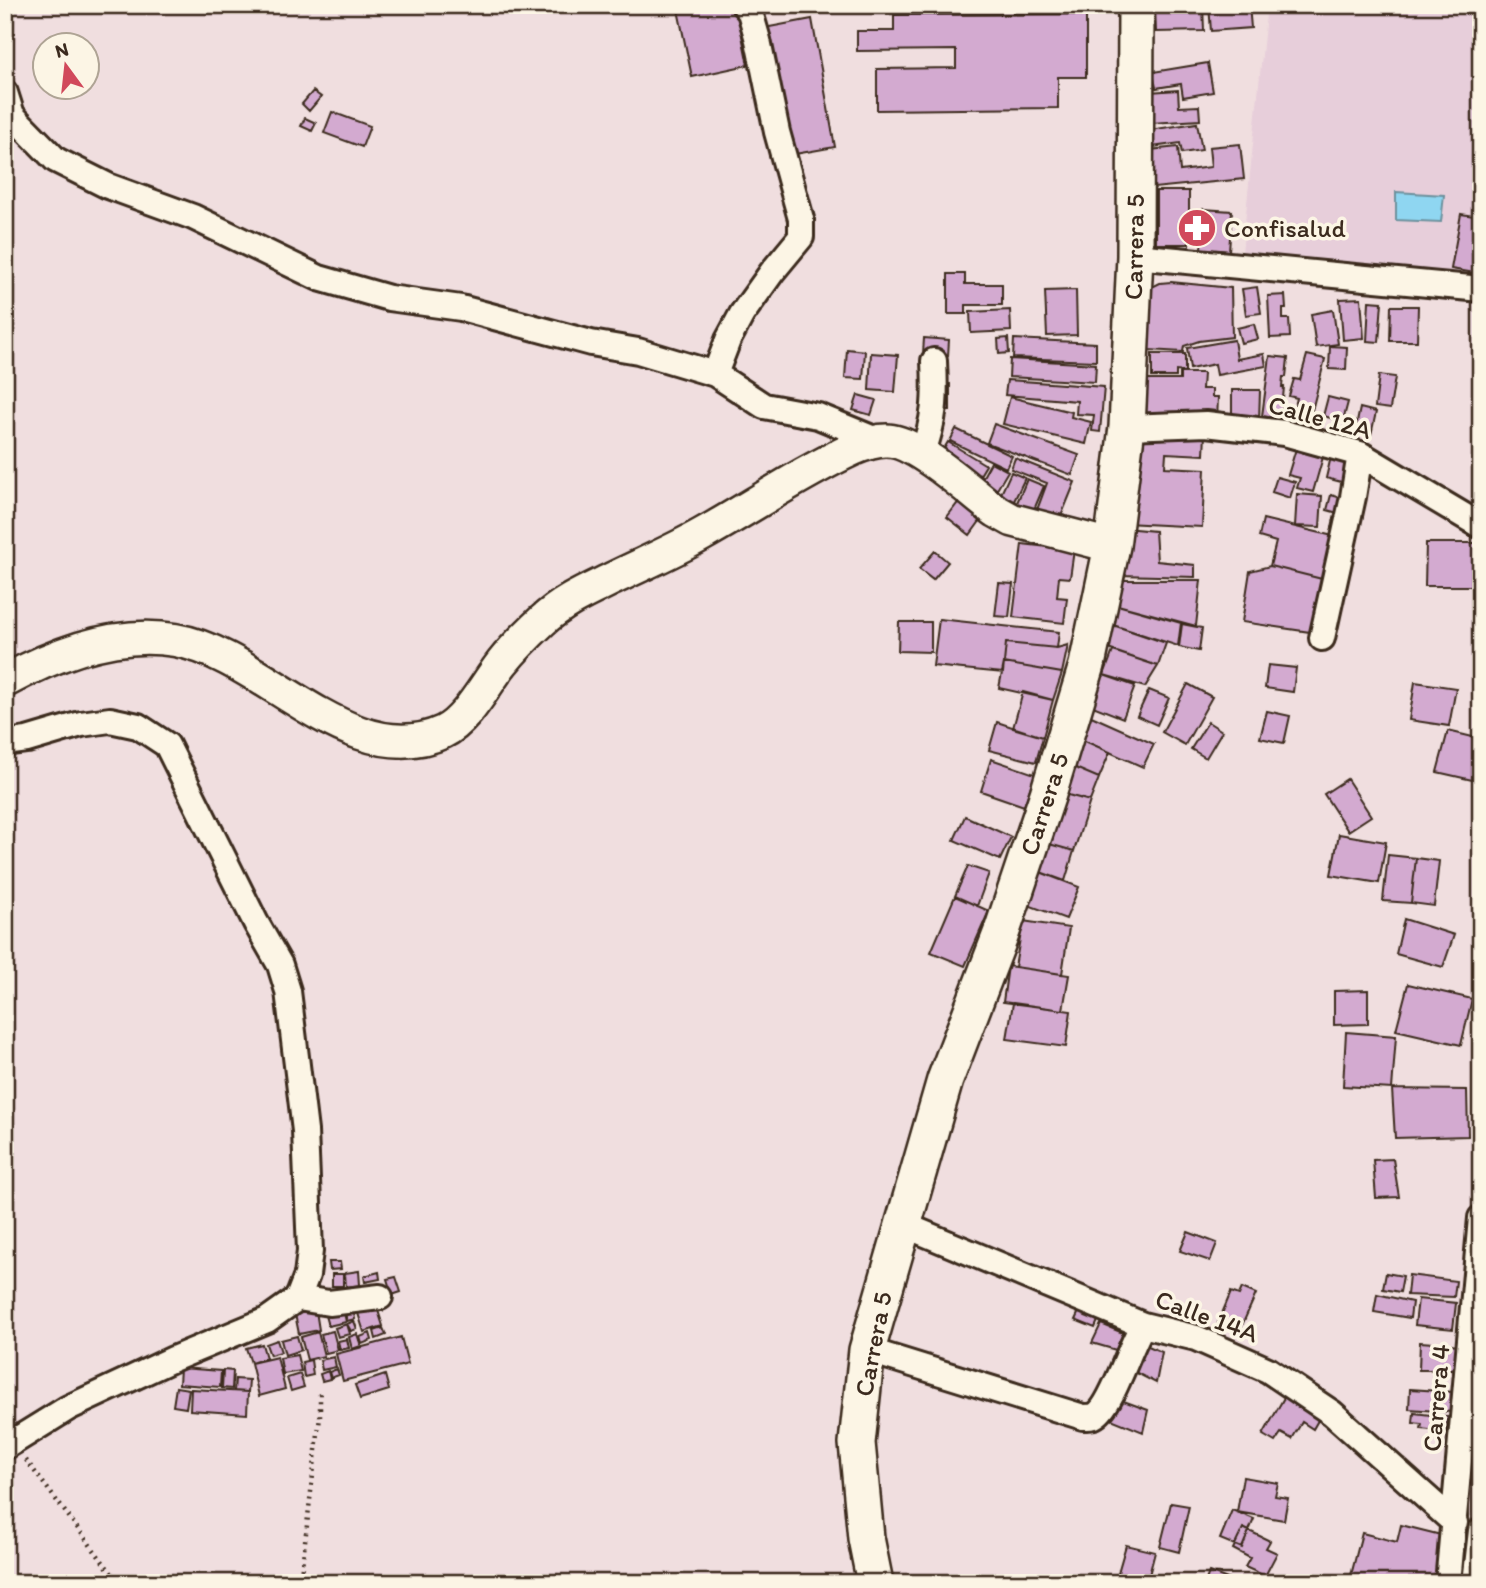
<svg xmlns="http://www.w3.org/2000/svg" width="1486" height="1588" viewBox="0 0 1486 1588" font-family="Itim,sans-serif">
<style>
.built{fill:#e7ceda}
.water{fill:#8fd6f1;stroke:#6d919d;stroke-width:2}
.building{fill:#d3aad0;stroke:#3b2a1e;stroke-width:2}
.lines{fill:none;stroke-linecap:round;stroke-linejoin:round}
.minor-casing{stroke:#3b2a1e;stroke-width:30}
.tertiary-casing{stroke:#3b2a1e;stroke-width:37}
.secondary-casing{stroke:#3b2a1e;stroke-width:40}
.path{stroke:#3b2a1e;stroke-width:4.5;stroke-dasharray:2 5;stroke-linecap:butt}
.minor{stroke:#fcf5e5;stroke-width:24}
.tertiary{stroke:#fcf5e5;stroke-width:32}
.secondary{stroke:#fcf5e5;stroke-width:35}
.labels{text-anchor:middle;stroke-width:7;stroke-linejoin:round;paint-order:stroke}
.poi-label{font-size:26px;fill:#3b2a1e;stroke:#fcf5e5;text-anchor:start}
.street-label{font-size:26px;fill:#3b2a1e;stroke:#fcf5e5}
</style>
<rect width="100%" height="100%" fill="#f0dedf"/>
<filter id="ink" filterUnits="userSpaceOnUse"><feTurbulence type="fractalNoise" baseFrequency=".0143" numOctaves="2"/><feDisplacementMap in="SourceGraphic" scale="14" xChannelSelector="R" yChannelSelector="G"/><feConvolveMatrix kernelMatrix="1 2 1 2 8 2 1 2 1" color-interpolation-filters="sRGB"/></filter>
<g filter="url(#ink)">
<path class="built" d="M1267,5H1385L1481,14V276L1242,253Z"/>
<path class="water" d="M1396,192L1444,195L1441,222L1396,220Z"/>
<path class="building" d="M677,5H722L723,9L736,6L748,65L692,77Z
M1155,5H1203L1204,31L1156,32Z
M1209,5H1249L1251,28L1211,31Z
M1086,14V77H1058V108L877,110V69L956,68V50L857,51V31H894V15Z
M812,19L835,147L789,155L764,28Z
M1208,63L1213,92L1183,97L1181,84L1156,88L1153,72Z
M1178,90L1179,107L1199,106L1200,120L1151,123L1149,92Z
M313,91L321,97L309,111L302,104Z
M332,112L370,126L362,147L324,133Z
M305,118L316,123L312,131L301,126Z
M1197,123L1202,150L1182,153L1180,143L1152,147L1149,130Z
M1240,144L1244,179L1154,188L1150,150L1178,147L1180,171L1211,167L1209,147Z
M1156,191H1189V244H1156Z
M1203,209L1232,211L1229,251L1201,249Z
M1461,214L1481,217V274L1451,269Z
M948,274H965V284H1002V305H966V314H948Z
M1171,282L1231,288L1232,337L1199,341L1184,346L1183,352L1148,350V289L1160,283Z
M1257,287L1261,313L1246,315L1242,289Z
M1076,290L1077,335L1047,336L1045,291Z
M1285,295L1286,309H1283V319H1289L1290,337L1270,338L1268,296Z
M1361,298L1364,338L1343,340L1340,299Z
M1369,301L1382,302L1379,342L1367,341Z
M1391,306H1418L1417,341H1390Z
M1010,310L1011,331L971,333L970,312Z
M1333,310L1338,344L1316,347L1311,314Z
M1254,324L1258,339L1241,343L1237,328Z
M924,338L949,340L948,356L923,354Z
M1008,338L1009,353L999,354L998,339Z
M1014,339L1096,343V361L1013,358Z
M1234,340L1237,359L1264,354L1266,366L1217,375L1215,364L1190,369L1187,348Z
M1330,346L1347,347L1346,370L1329,369Z
M847,349L865,351L863,379L845,378Z
M871,353L898,355L895,392L869,390Z
M1152,354H1185V372L1176,371V377H1152Z
M1307,355L1325,359L1308,426L1291,422L1297,398L1289,396L1294,379L1300,380Z
M1270,356L1288,358L1286,377H1283L1282,387H1284L1281,419L1262,416Z
M1010,359L1096,364L1095,382L1009,377Z
M1180,373H1203L1202,389H1212V397H1218L1217,422H1143V380H1180Z
M1379,375L1395,377L1390,409L1375,407Z
M1007,380L1104,387L1100,432L1092,431L1094,415L1076,414L1077,401L1005,395Z
M939,384H950V410H939Z
M1232,390H1260L1259,421H1232Z
M858,395L876,400L871,415L853,410Z
M1010,397L1072,412L1071,417L1091,422L1086,444L1003,424Z
M1328,397L1348,402L1343,421L1323,416Z
M1360,408L1376,412L1371,435L1355,432Z
M994,424L1079,455L1072,475L987,443Z
M956,429L1012,456L1006,468L950,441Z
M1130,430L1205,434L1204,455L1166,453L1165,467L1205,469L1202,527L1125,523Z
M948,442L986,465L977,480L939,457Z
M1298,442L1325,450L1313,492L1297,488L1300,478L1288,475Z
M1333,448L1352,453L1345,483L1326,478Z
M1015,458L1075,482L1060,519L1037,510L1047,483L1011,469Z
M991,462L1008,471L995,493L979,484Z
M1011,472L1025,478L1013,503L1000,496Z
M1277,477L1295,482L1290,498L1272,492Z
M1027,479L1044,486L1033,512L1016,505Z
M1297,494L1322,496L1320,527L1295,526Z
M1331,495L1349,500L1345,515L1327,510Z
M960,500L983,517L970,535L947,517Z
M1263,519L1333,536L1322,579L1270,566L1276,542L1259,537Z
M1124,528L1155,531L1157,561L1195,565V577L1120,575Z
M1426,543H1481V586H1425Z
M1022,544L1074,550L1070,578L1059,577L1057,597L1067,598L1064,623L1013,617Z
M935,551L948,562L933,580L919,569Z
M1270,566L1322,579L1317,633L1242,622L1250,571Z
M1118,580H1201L1196,626L1114,604Z
M999,583L1013,584L1009,617L995,616Z
M1114,604L1181,623L1178,646L1110,624Z
M939,619L1059,632L1057,648L1006,643L1003,673L933,666Z
M899,622H931V652L898,651Z
M1110,624L1166,643L1158,666L1102,647Z
M1182,624L1202,628L1199,651L1179,647Z
M1006,643L1057,648L1068,645L1062,673L1004,663Z
M1113,651L1158,666L1145,687L1104,675Z
M1004,663L1062,673L1053,700L999,688Z
M1268,665L1296,668L1293,692L1265,688Z
M1092,671L1135,686L1123,718L1080,701Z
M1415,682L1456,688L1449,726L1409,720Z
M1188,684L1212,697L1185,745L1162,732Z
M1149,690L1169,698L1157,725L1137,716Z
M1023,692L1053,700L1043,737L1013,728Z
M1267,711L1290,716L1284,743L1260,738Z
M1089,715L1154,744L1143,767L1078,738Z
M997,722L1043,737L1036,762L989,750Z
M1208,722L1222,731L1206,758L1191,749Z
M1448,731L1481,739V782L1437,772Z
M1078,738L1110,752L1099,778L1066,764Z
M991,759L1035,774L1024,806L981,791Z
M1066,764L1099,778L1090,801L1057,792Z
M1347,779L1371,816L1348,831L1324,794Z
M1057,792L1090,801L1074,851L1042,842Z
M965,816L1011,837L1000,860L954,840Z
M1339,834L1386,842L1379,883L1331,875Z
M1042,842L1074,851L1065,881L1032,869Z
M1388,855L1416,858L1411,903L1383,901Z
M1416,858L1439,861L1434,906L1411,903Z
M968,866L989,873L977,906L955,896Z
M1032,869L1079,887L1066,919L1020,902Z
M955,896L989,911L965,966L931,952Z
M1404,919L1454,935L1443,967L1396,954Z
M1023,921L1069,928L1062,974L1015,967Z
M1008,966L1069,975L1063,1010L1003,1002Z
M1408,984L1472,999L1461,1045L1396,1030Z
M1368,990V1024L1334,1025V991Z
M1013,1003L1071,1011L1066,1047L1007,1039Z
M1346,1032L1396,1036L1392,1089L1343,1086Z
M1392,1089L1467,1090L1468,1136L1395,1138Z
M1393,1159L1399,1197L1376,1198L1373,1160Z
M1188,1232L1217,1243L1210,1261L1180,1251Z
M329,1262H340L341,1269L330,1270Z
M359,1271L360,1285L346,1287L345,1273Z
M379,1272L380,1279L365,1282L364,1276Z
M1386,1273L1403,1276L1400,1292L1383,1289Z
M332,1274H343V1286H332Z
M1409,1275L1456,1281L1454,1297L1407,1295Z
M396,1277L401,1292L392,1295L387,1279Z
M1242,1288L1256,1294L1239,1332L1218,1323L1231,1292L1239,1295Z
M1377,1294L1412,1302L1410,1318L1374,1312Z
M1418,1299L1456,1303L1453,1329L1415,1325Z
M375,1301L383,1326L364,1332L356,1307Z
M1083,1303L1102,1311L1095,1328L1075,1320Z
M343,1307L346,1322L328,1326L324,1312Z
M353,1307L355,1319L347,1321L344,1309Z
M316,1311L319,1330L299,1334L295,1314Z
M354,1321L357,1329L351,1331L347,1324Z
M347,1324L350,1334L338,1337L335,1328Z
M1101,1324L1123,1333L1116,1350L1092,1343Z
M383,1328L386,1335L376,1339L374,1331Z
M333,1331L338,1350L326,1353L321,1334Z
M318,1332L324,1356L307,1360L301,1337Z
M370,1333L372,1340L362,1344L360,1337Z
M357,1334L361,1346L352,1349L349,1337Z
M297,1336L301,1350L285,1355L281,1340Z
M401,1337L408,1364L343,1381L336,1354Z
M347,1339L349,1348L340,1350L338,1341Z
M277,1340L281,1352L270,1355L266,1344Z
M1137,1341L1162,1352L1156,1383L1127,1368Z
M1420,1342L1461,1345L1462,1370H1419Z
M262,1344L266,1358L251,1363L246,1348Z
M297,1355L301,1371L283,1374L280,1358Z
M277,1357L285,1389L259,1396L251,1363Z
M334,1357L336,1367L322,1370L320,1360Z
M311,1360L313,1375L304,1377L302,1362Z
M180,1368L221,1371L220,1387L179,1384Z
M337,1369L339,1375L331,1378L329,1372Z
M223,1370L233,1371L232,1389L222,1388Z
M328,1371L330,1379L322,1381L320,1374Z
M300,1374L304,1387L291,1391L287,1378Z
M385,1375L389,1390L360,1399L355,1385Z
M235,1379L249,1380L248,1392L234,1391Z
M176,1387L189,1389L186,1408L173,1406Z
M191,1389L248,1392L247,1414L190,1410Z
M1410,1389L1453,1392L1451,1412L1409,1409Z
M1286,1394L1321,1415L1313,1429L1302,1422L1292,1439L1281,1433L1275,1442L1263,1435Z
M1118,1399L1148,1410L1143,1432L1111,1419Z
M1414,1413L1448,1417L1446,1432L1421,1429L1422,1424L1413,1423Z
M1243,1477L1278,1483L1275,1496L1288,1498L1284,1520L1237,1512Z
M1171,1503L1189,1506L1179,1552L1160,1547Z
M1232,1510L1254,1519L1242,1548L1220,1539Z
M1401,1525L1449,1537L1438,1583H1349L1362,1533L1397,1542Z
M1243,1528L1270,1541L1266,1548L1277,1553L1265,1576L1245,1567L1250,1558L1233,1549Z
M1126,1545L1155,1552L1147,1583H1115Z
M1209,1572L1238,1583H1205Z"/>
<g class="lines">
<g class="minor-casing">
<path id="minor" d="M5,93L12,115L56,160L108,186L193,217L319,278L389,298L461,308L591,343L638,351L715,374L764,406L818,416L879,441
M1135,256L1481,289
M715,374L728,340L742,314L772,272L801,237V219L777,132L758,40L750,12L744,5
M1127,427L1206,424L1284,433L1360,454L1481,526
M922,455C935,418 936,400 934,361
M1322,638L1353,497L1360,454
M5,743L27,740L81,724L110,720L138,726L167,745L256,923L280,965L288,991L305,1131L310,1251L307,1275L298,1298L267,1320L173,1359L68,1408L5,1447
M902,1224L1143,1325L1196,1338L1268,1370L1332,1413L1455,1523
M298,1298L329,1303L380,1297
M867,1350L1083,1417C1087,1417 1091,1417 1094,1416C1112,1408 1130,1344 1143,1325
M1448,1583L1481,1218
M1475,1583L1481,1531"/>
</g>
<g class="tertiary-casing">
<path id="tertiary" d="M5,681C56,653 116,630 175,640C263,654 351,774 443,732C467,721 486,683 502,663C514,648 528,634 542,621C565,600 588,591 616,577C645,563 675,550 703,534C753,506 801,473 853,449C865,444 879,439 892,441C920,445 972,493 996,511L1012,520L1112,546"/>
</g>
<g class="secondary-casing">
<path id="secondary" d="M875,1583L866,1538L857,1443L867,1350L945,1080L1001,934L1048,794L1087,665L1112,546L1127,427L1135,256L1136,5"/>
</g>
<path class="path" d="M26,1460L119,1583
M300,1583L320,1417V1390"/>
<use href="#minor" class="minor"/>
<use href="#tertiary" class="tertiary"/>
<use href="#secondary" class="secondary"/>
</g>
</g>
<defs>
<g id="pharmacy-disc" transform="scale(2.0125)"><circle r="9.5" fill="#d1495b" stroke="#fcf5e5"/><path d="M-2-6h4v4h4v4h-4v4h-4v-4h-4v-4h4Z" fill="#fff"/></g>
</defs>
<g fill-rule="evenodd">
<use href="#pharmacy-disc" x="1197" y="228"/>
</g>
<g class="labels">
<g class="poi-label">
<text x="1224" y="237">Confisalud</text>
</g>
<g class="street-label">
<text transform="translate(1134 247) rotate(-89)" y="9">Carrera 5</text>
<text transform="translate(1320 417) rotate(15)" y="9">Calle 12A</text>
<text transform="translate(1044 804) rotate(-72)" y="9">Carrera 5</text>
<text transform="translate(1207 1316) rotate(20)" y="9">Calle 14A</text>
<text transform="translate(873 1344) rotate(-79)" y="9">Carrera 5</text>
<text transform="translate(1436 1398) rotate(-85)" y="9">Carrera 4</text>
</g>
</g>
<rect width="1486" height="1588" fill="none" stroke="#fcf5e5" stroke-width="28"/>
<rect x="14" y="14" width="1458" height="1560" fill="none" stroke="#3b2a1e" stroke-width="2.5" filter="url(#ink)"/>
<g transform="translate(66 66) rotate(345)"><circle r="33" fill="#fcf5e5" stroke="#afa495" stroke-width="2"/>
<path d="M0-5L12 26L0 18L-12 26Z" fill="#d1495b"/>
<text y="-10" font-size="19" font-weight="bold" text-anchor="middle" fill="#3b2a1e">N</text>
</g>
</svg>
